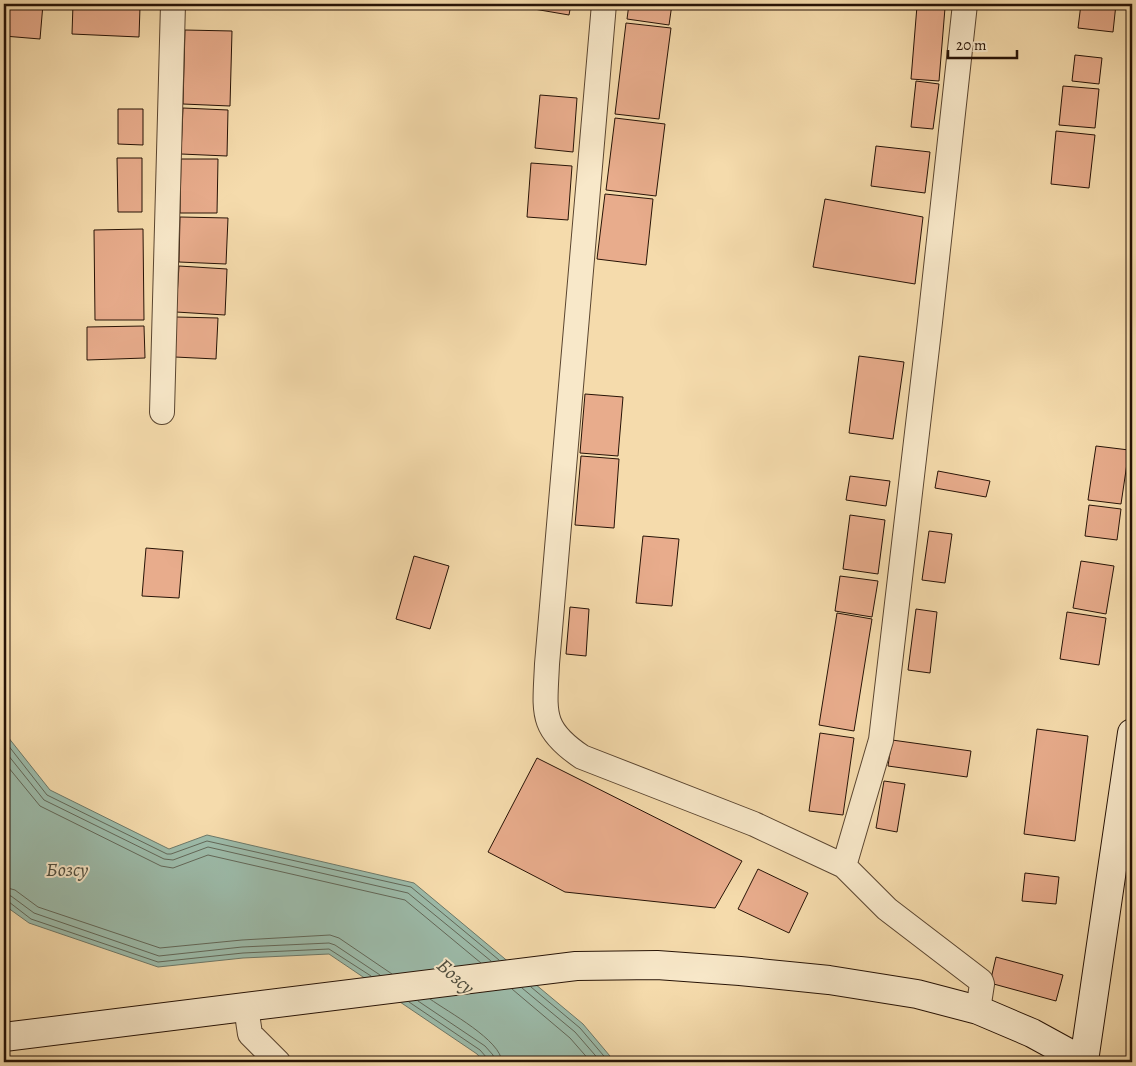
<svg xmlns="http://www.w3.org/2000/svg" width="1136" height="1066" viewBox="0 0 1136 1066" font-family="Alegreya,serif">
<style>
.water{fill:#9cbbaa;stroke:#6d7868}
.lines{fill:none;stroke-linecap:round;stroke-linejoin:round}
.shore{stroke:#626758;stroke-width:1}
.building{fill:#e8ac8c;stroke:#271306}
.street-casing{stroke:#5a4530;stroke-width:26}
.secondary-casing{stroke:#271306;stroke-width:30}
.street{stroke:#f8e8c9;stroke-width:24}
.secondary{stroke:#f8e8c9;stroke-width:28}
.labels{text-anchor:middle;stroke-width:4;stroke-linejoin:round;paint-order:stroke}
.water-label{font-size:20px;font-style:italic;fill:#504e3f;stroke:#f8e8c9}
</style>
<rect width="100%" height="100%" fill="#f5dbac"/>
<filter id="stains"><feTurbulence type="fractalNoise" baseFrequency=".004" numOctaves="4"/><feColorMatrix values="0 0 0 0 .2 0 0 0 0 .09 0 0 0 0 .02 0 0 0 .5 -.17"/></filter>
<radialGradient id="worn" r=".72"><stop offset=".6" stop-color="#630" stop-opacity="0"/><stop offset="1" stop-color="#630" stop-opacity=".3"/></radialGradient>
<path class="water" d="M4,732L50,790L169,849L207,835L414,883L583,1024L615,1062H484L477,1054L329,954L243,958L158,967L29,923L4,905Z"/>
<g class="lines">
<path class="shore" d="M4,740L47,795L167,854H171L207,841L411,887L499,960
M4,750L44,800L164,859L173,860L208,847L408,893L491,961
M4,762L40,806L161,866L173,868L208,855L405,900L481,963
M4,887L15,890L38,907L160,948L242,940L330,935L339,938L392,974
M4,895L11,896L34,913L159,956L242,947L329,943L335,945L380,975
M4,901L9,902L31,919L158,962L243,953L329,949L371,976
M531,987L580,1028L609,1062
M522,988L575,1032L601,1062
M512,989L570,1038L591,1062
M430,999C448,1012 501,1040 502,1062
M418,1001L485,1046L493,1055L494,1062
M409,1002L480,1050L487,1058L488,1062"/>
</g>
<path class="building" d="M4,4H43L40,39L4,36Z
M73,4L140,7L139,37L72,34Z
M535,4H571L569,15L534,9Z
M629,4H672L669,25L627,19Z
M1081,4H1116L1113,32L1078,28Z
M917,6L945,8L939,81L911,79Z
M626,23L671,28L659,119L615,114Z
M185,30L232,31L230,106L183,104Z
M1075,55L1102,58L1099,84L1072,81Z
M916,81L939,84L933,129L911,127Z
M1063,86L1099,89L1095,128L1059,125Z
M540,95L577,98L573,152L535,148Z
M183,108L228,110L227,156L181,154Z
M118,109H143V145L118,144Z
M615,118L665,124L656,196L606,190Z
M1056,131L1095,135L1089,188L1051,184Z
M876,146L930,152L925,193L871,186Z
M117,158H142V212H118Z
M181,159H218L217,213H180Z
M531,163L572,166L568,220L527,217Z
M605,194L653,199L646,265L597,259Z
M825,199L923,217L915,284L813,267Z
M180,217L228,218L226,264L179,262Z
M143,229L144,320H95L94,230Z
M179,266L227,269L225,315L176,312Z
M176,317L218,318L216,359L175,357Z
M144,326L145,358L87,360V327Z
M859,356L904,362L893,439L849,433Z
M585,394L623,397L618,456L580,453Z
M1096,446L1129,450L1121,504L1088,500Z
M581,456L619,459L614,528L575,525Z
M938,471L990,481L986,497L935,488Z
M850,476L890,481L886,506L846,500Z
M1089,505L1121,509L1117,540L1085,536Z
M850,515L885,520L878,574L843,569Z
M929,531L952,534L945,583L922,580Z
M643,536L679,539L672,606L636,603Z
M146,548L183,551L179,598L142,596Z
M414,556L449,566L430,629L396,619Z
M1081,561L1114,566L1106,614L1073,608Z
M840,576L878,581L872,617L835,611Z
M570,607L589,609L586,656L566,654Z
M916,609L937,612L930,673L908,670Z
M1067,612L1106,618L1099,665L1060,659Z
M837,613L872,619L854,731L819,725Z
M1037,729L1088,736L1075,841L1024,834Z
M820,733L854,738L843,815L809,811Z
M892,740L971,751L967,777L888,766Z
M537,758L742,861L715,908L565,892L488,852Z
M884,781L905,784L897,832L876,828Z
M758,869L808,893L789,933L738,909Z
M1025,873L1059,877L1056,904L1022,901Z
M996,957L1063,975L1056,1001L990,983Z"/>
<g class="lines">
<g class="street-casing">
<path id="street" d="M604,4L547,664C545,712 539,728 582,757L754,824L844,866L887,909L981,981L982,984L978,1010
M162,412L173,4
M844,866L881,740L930,322L965,4
M246,1007L250,1034L278,1062"/>
</g>
<g class="secondary-casing">
<path id="secondary" d="M4,1037L576,966L657,965L740,971L829,980L917,994L978,1010L1032,1033L1085,1062
M1084,1061L1132,733"/>
</g>
<use href="#street" class="street"/>
<use href="#secondary" class="secondary"/>
</g>
<g class="labels">
<g class="water-label">
<text x="67" y="876">Бозсу</text>
<text transform="translate(456 976) rotate(42)" y="7">Бозсу</text>
</g>
</g>
<rect width="1136" height="1066" fill="none" stroke="#f5dbac" stroke-width="20"/>
<rect x="5" y="5" width="1126" height="1056" fill="none" stroke="#271306" stroke-width="2.5"/>
<rect x="10" y="10" width="1116" height="1046" fill="none" stroke="#271306"/>
<path d="M948 50v8h69v-8" fill="none" stroke="#271306" stroke-width="2.5"/>
<text x="956" y="50" font-size="15" fill="#271306" stroke="#f8e8c9" stroke-width="4" paint-order="stroke">20 m</text>
<rect width="100%" height="100%" filter="url(#stains)"/>
<rect width="100%" height="100%" fill="url(#worn)"/>
</svg>
